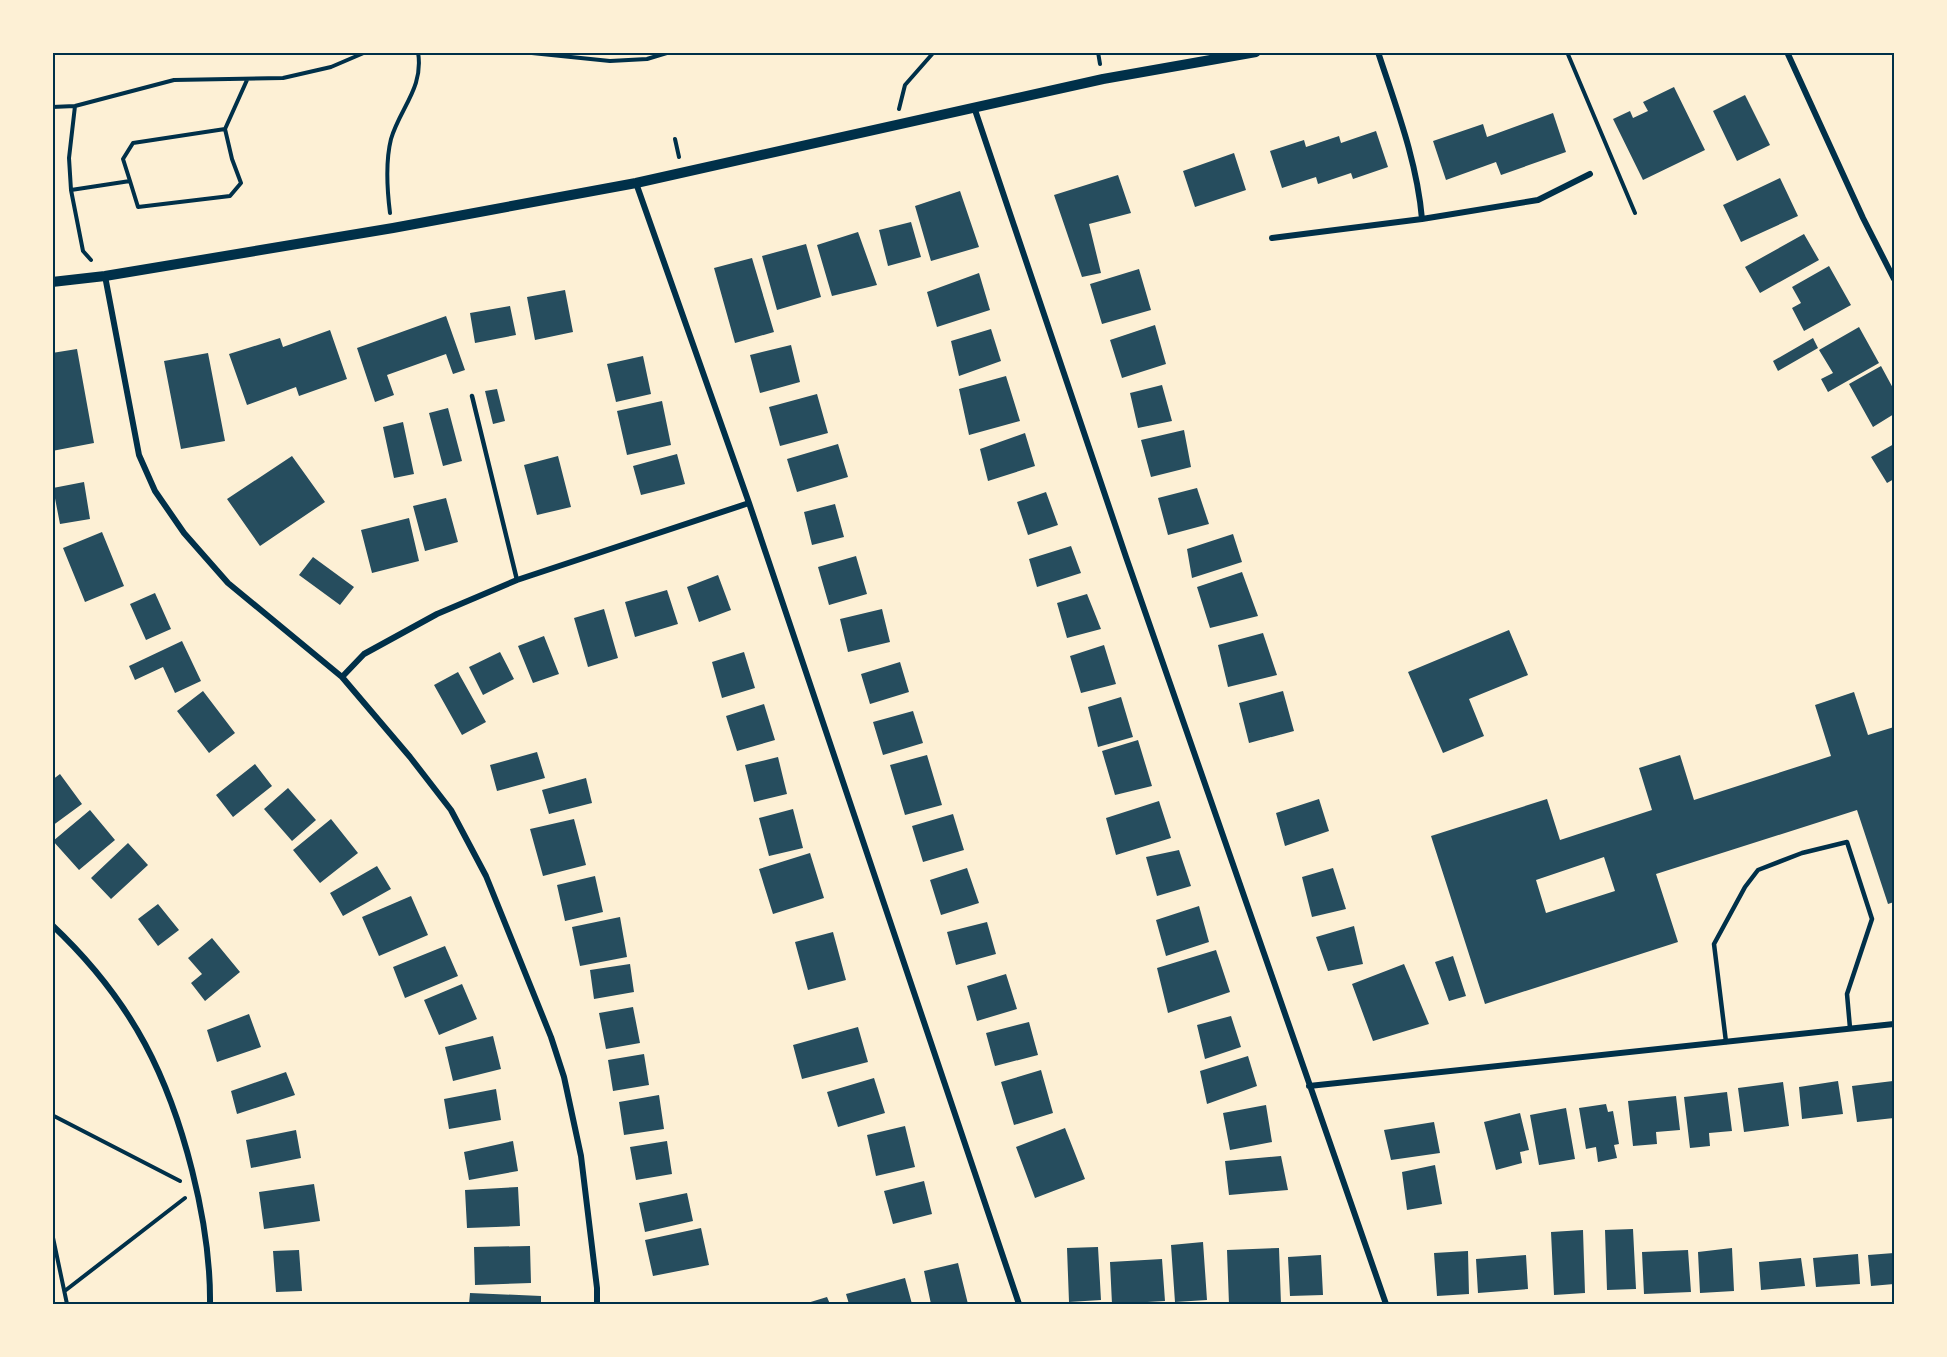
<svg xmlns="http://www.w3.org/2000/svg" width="1947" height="1357" viewBox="0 0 1947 1357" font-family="'Nunito Sans',sans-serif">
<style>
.building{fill:#264d5e;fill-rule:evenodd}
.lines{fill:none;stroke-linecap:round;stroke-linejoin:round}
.path{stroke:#003049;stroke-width:4}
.service{stroke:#003049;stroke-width:4.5}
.minor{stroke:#003049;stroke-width:6}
.tertiary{stroke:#003049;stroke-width:10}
.neatline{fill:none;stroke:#003049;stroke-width:2}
</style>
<rect width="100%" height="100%" fill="#fdf0d5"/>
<path class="building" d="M1674,87L1705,150L1643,180L1613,119L1630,111L1633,118L1648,111L1643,102Z
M1745,95L1770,145L1737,161L1713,111Z
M1553,113L1566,152L1501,175L1496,162L1446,180L1433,141L1483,124L1487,137Z
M1376,131L1388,167L1353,179L1351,173L1318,184L1316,177L1282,188L1270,151L1304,140L1306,147L1339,136L1341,143Z
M1234,153L1246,190L1195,207L1183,171Z
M1118,175L1131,213L1089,224L1101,273L1082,277L1054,195Z
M1780,178L1798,216L1741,242L1723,205Z
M960,191L979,247L931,261L915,206Z
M911,222L921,257L888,266L879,230Z
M858,232L877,285L832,296L817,245Z
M1804,234L1819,260L1760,293L1745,267Z
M806,244L821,297L777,310L762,256Z
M752,258L774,332L735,343L714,268Z
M1829,266L1851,305L1804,331L1792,308L1801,303L1792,287Z
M1139,269L1151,310L1102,324L1090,284Z
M979,273L990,310L937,327L927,292Z
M565,290L573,332L535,340L527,297Z
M510,306L516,335L475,343L470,313Z
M446,316L465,370L453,374L446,354L387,375L394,395L375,402L357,348Z
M1155,325L1166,364L1122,378L1110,340Z
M1859,327L1879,363L1828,392L1821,379L1833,373L1819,350Z
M991,329L1001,361L959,376L951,341Z
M330,330L347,379L299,396L296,387L247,405L229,354L280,338L283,347Z
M1813,338L1818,348L1778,371L1773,361Z
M791,345L800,382L760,393L750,355Z
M77,349L94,443L52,451V353Z
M208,353L225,441L181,449L164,361Z
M643,356L651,394L616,402L607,364Z
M1881,366L1894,390V414L1873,427L1849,384Z
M1006,376L1020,421L969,435L959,389Z
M1162,385L1172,421L1138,428L1130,393Z
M497,389L505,421L493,424L485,391Z
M817,394L828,433L780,446L769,407Z
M662,401L671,445L627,455L617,411Z
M448,408L462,461L443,466L429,413Z
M403,422L414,474L394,478L383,427Z
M1184,430L1191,467L1151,477L1141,440Z
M1025,433L1035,466L988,481L980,449Z
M838,444L848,477L797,492L787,459Z
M1894,444V479L1887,483L1871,457Z
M677,454L685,484L641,495L633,466Z
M292,456L325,502L260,546L227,499Z
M558,456L571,507L537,515L524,465Z
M84,482L90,519L60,524L53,488Z
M1197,488L1209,524L1168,535L1158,498Z
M1046,492L1058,525L1028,535L1017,502Z
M446,498L458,542L425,551L413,506Z
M835,504L844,537L812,545L804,512Z
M409,518L419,561L372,573L361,530Z
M102,532L124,586L85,602L63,548Z
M1233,534L1242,562L1192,578L1187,549Z
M1071,546L1081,573L1037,587L1029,559Z
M856,556L867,594L829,605L818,567Z
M313,557L354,587L340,605L299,575Z
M1242,572L1258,616L1210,628L1197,587Z
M718,575L731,610L699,622L687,587Z
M667,590L678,624L635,637L625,602Z
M155,593L171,629L146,640L130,604Z
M1087,594L1101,629L1067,638L1057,603Z
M604,609L618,658L588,667L574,618Z
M882,609L890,642L848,652L840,619Z
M1509,630L1528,675L1469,699L1484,736L1443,753L1408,672Z
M1263,633L1277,675L1228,687L1218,645Z
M544,636L559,674L533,683L518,646Z
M182,641L201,681L175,693L163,667L135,680L129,666Z
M1104,645L1116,684L1081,693L1070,656Z
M500,652L514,679L483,695L469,667Z
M744,652L755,688L722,698L712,662Z
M900,662L909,692L870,704L861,674Z
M458,672L486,722L462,735L434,685Z
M203,691L235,733L209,753L177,711Z
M1283,691L1294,731L1249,743L1239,703Z
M1854,692L1868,735L1894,727V902L1888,904L1857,810L1656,874L1678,942L1485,1004L1431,836L1547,799L1560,840L1652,810L1639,768L1680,755L1694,800L1831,756L1815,705ZM1604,857L1615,891L1546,913L1536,880Z
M1121,697L1133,737L1098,747L1088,707Z
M764,704L775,740L737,751L726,716Z
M913,711L923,743L883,755L873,722Z
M1138,740L1152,786L1115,795L1102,751Z
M537,752L545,778L497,791L490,765Z
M927,755L942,805L905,815L890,765Z
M778,757L787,794L754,802L745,765Z
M255,764L272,786L233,817L216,795Z
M60,774L82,804L52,826V780Z
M586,778L592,803L549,814L542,790Z
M288,788L316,820L292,841L264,809Z
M1319,799L1329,831L1285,846L1276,813Z
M1159,801L1171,838L1116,855L1106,818Z
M793,809L803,848L769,856L759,818Z
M90,810L115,840L79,870L53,841Z
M953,814L964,850L923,862L912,826Z
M331,819L358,853L320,883L293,850Z
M574,819L586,865L543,876L530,829Z
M128,843L148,865L111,899L91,878Z
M1179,850L1191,886L1157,896L1146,857Z
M810,853L824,898L773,914L759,869Z
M377,866L391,889L343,916L330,893Z
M967,868L979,903L941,915L930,880Z
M1333,868L1346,909L1312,917L1302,877Z
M595,876L603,912L565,921L557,885Z
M411,896L428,935L379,956L362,917Z
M158,904L179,930L158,946L138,919Z
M1199,906L1209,942L1166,956L1156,920Z
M620,917L627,957L580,966L572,927Z
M987,922L996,954L956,965L947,932Z
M1354,926L1363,964L1328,971L1316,937Z
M833,932L846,980L808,990L795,942Z
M212,938L240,972L205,1001L191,983L202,974L188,958Z
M445,946L458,976L405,998L393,967Z
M1216,950L1230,992L1168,1013L1157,968Z
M1453,956L1466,996L1449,1001L1435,962Z
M630,964L634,992L594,999L590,970Z
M1404,964L1429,1024L1373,1041L1352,984Z
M1006,974L1017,1009L977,1021L967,986Z
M462,984L477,1019L439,1035L424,1000Z
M633,1007L640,1043L606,1049L599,1013Z
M249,1014L261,1047L217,1062L207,1030Z
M1231,1016L1241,1047L1205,1059L1197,1025Z
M1029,1022L1038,1055L995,1066L986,1033Z
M858,1027L868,1062L802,1079L793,1045Z
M493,1036L501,1069L453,1081L445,1047Z
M644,1054L649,1085L613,1091L608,1060Z
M1248,1056L1257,1086L1207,1104L1200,1071Z
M1041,1070L1053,1113L1014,1125L1001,1082Z
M286,1072L295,1095L237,1114L231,1091Z
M874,1078L885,1113L838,1127L827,1092Z
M1838,1081L1843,1114L1802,1119L1799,1087Z
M1893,1081L1894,1118L1857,1122L1852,1086Z
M1783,1082L1789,1126L1744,1132L1738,1088Z
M496,1089L501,1120L449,1129L444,1099Z
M1727,1092L1732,1131L1709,1133L1710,1146L1690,1148L1684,1097Z
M659,1095L664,1129L624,1135L619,1102Z
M1676,1096L1680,1130L1656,1132L1657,1144L1633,1146L1628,1101Z
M1606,1104L1608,1112L1613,1111L1619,1144L1614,1145L1617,1158L1598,1162L1596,1147L1586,1149L1579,1108Z
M1266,1105L1272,1142L1230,1150L1223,1113Z
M1566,1108L1575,1159L1539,1165L1530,1115Z
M1520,1113L1529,1150L1520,1152L1522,1163L1496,1170L1484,1122Z
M1434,1122L1440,1153L1391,1160L1384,1130Z
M905,1126L915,1167L876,1176L867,1135Z
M1065,1128L1085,1179L1035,1198L1016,1147Z
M296,1130L301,1158L251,1168L246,1140Z
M513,1141L518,1171L469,1180L464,1152Z
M667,1141L672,1174L636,1180L630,1147Z
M1281,1156L1288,1190L1229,1195L1225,1161Z
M1435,1165L1442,1204L1407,1210L1402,1172Z
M924,1181L932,1214L893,1224L884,1191Z
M314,1184L320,1221L264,1229L259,1192Z
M518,1187L520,1226L467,1228L465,1190Z
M687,1193L693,1221L645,1232L639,1203Z
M701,1228L709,1265L653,1276L645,1240Z
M1633,1229L1636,1289L1607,1290L1605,1230Z
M1583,1230L1585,1293L1554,1295L1551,1232Z
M1203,1242L1207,1300L1175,1302L1171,1245Z
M530,1246L531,1283L475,1285L474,1247Z
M1098,1247L1101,1300L1069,1302L1067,1248Z
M1279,1248L1281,1304H1229L1227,1250Z
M1732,1248L1734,1291L1700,1293L1698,1252Z
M299,1250L302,1291L276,1292L273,1251Z
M1688,1250L1691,1292L1644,1294L1642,1252Z
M1468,1251L1469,1294L1437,1296L1434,1253Z
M1894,1253V1284L1871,1286L1868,1255Z
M1858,1254L1860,1284L1816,1287L1813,1258Z
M1321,1255L1323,1295L1290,1296L1288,1257Z
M1526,1255L1528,1289L1478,1293L1476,1259Z
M1801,1258L1805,1286L1761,1290L1759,1262Z
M1162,1259L1165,1301L1112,1304L1110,1262Z
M958,1263L968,1304H931L924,1271Z
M905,1278L912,1304H849L846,1294Z
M470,1293L541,1296V1304H469Z
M827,1297L830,1304H804Z"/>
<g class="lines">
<path class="path" d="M522,52L610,61L647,59L670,52
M1098,52L1100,64
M1567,52L1635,213
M75,106L69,158L71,190L83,251L91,260
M52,107L75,106L174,80L283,78L331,67L366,52
M899,109L905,85L934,52
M675,139L679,157
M130,181L123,159L133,143L225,129L247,80
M71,190L130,181L138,207L230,196L241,183L232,159L225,129
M390,213C387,189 385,163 391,139C400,108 424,88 418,52
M52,1115L180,1181
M52,1233L67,1304
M66,1290L185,1198"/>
<path class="service" d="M472,396L517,580
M1726,1042L1714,944L1745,887L1758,870L1802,853L1847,842L1872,919L1847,994L1850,1028"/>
<path class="minor" d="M1787,52L1863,218L1894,279
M974,107L1126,557L1386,1304
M636,183L749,503L1019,1304
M1422,219L1538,200L1590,174
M1272,238L1422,219C1417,161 1396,107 1378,52
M105,276L139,455L155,491L184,533L228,583L342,677L410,757L451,810L486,876L551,1037L564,1077L581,1156L597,1288V1304
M342,677L364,654L437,614L517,580L749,503
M52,925C88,959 122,1001 145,1044C183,1115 211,1224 210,1304
M1309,1086L1894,1024"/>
<path class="tertiary" d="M52,282L105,276L393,228L636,183L1103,79L1256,52"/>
</g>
<rect width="1947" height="1357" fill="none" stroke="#fdf0d5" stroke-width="108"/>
<rect x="54" y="54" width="1839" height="1249" class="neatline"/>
</svg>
